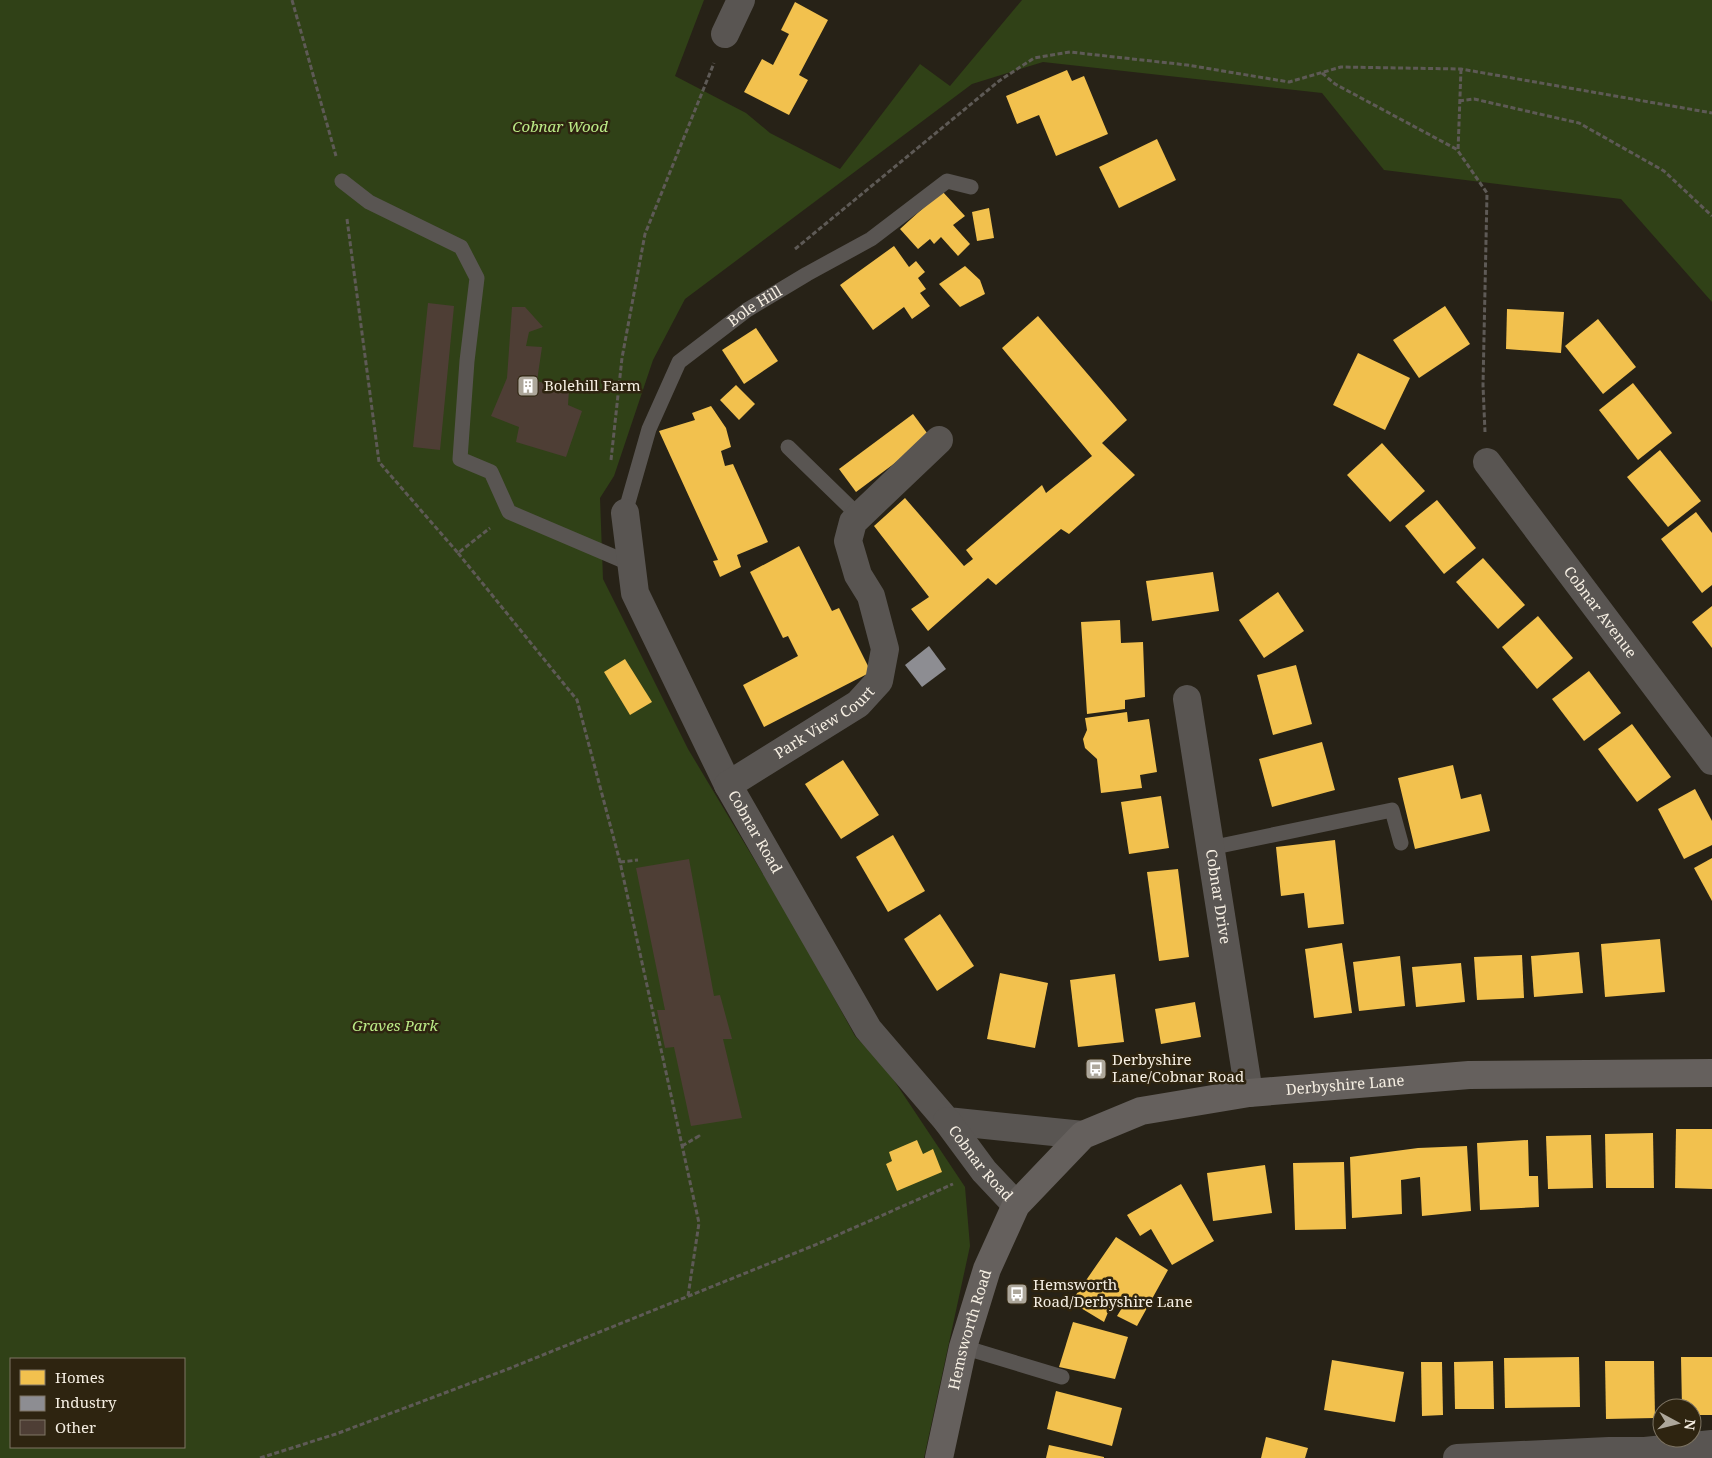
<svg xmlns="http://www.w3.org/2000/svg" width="1712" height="1458" font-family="'Noto Serif',serif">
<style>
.green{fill:#304117;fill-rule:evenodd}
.homes{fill:#f2c14e}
.industry{fill:#8d8d92}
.building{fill:#4e3e35}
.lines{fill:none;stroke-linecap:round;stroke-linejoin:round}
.path{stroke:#5e5a56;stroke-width:3;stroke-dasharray:5 2.5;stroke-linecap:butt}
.lane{stroke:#595552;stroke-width:15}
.street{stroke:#595552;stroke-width:28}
.secondary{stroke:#65605d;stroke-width:28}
.labels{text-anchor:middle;stroke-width:5;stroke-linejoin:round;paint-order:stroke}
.park-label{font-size:15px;font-style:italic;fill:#bceb87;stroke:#2e2410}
.street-label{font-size:15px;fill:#f5eee2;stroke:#2e2410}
.poi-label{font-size:15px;fill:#f5eee2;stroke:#2e2410;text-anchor:start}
</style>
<rect width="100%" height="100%" fill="#272217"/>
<path class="green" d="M0,0H704L675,76L746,113L770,133L840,169L920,64L950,86L1022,0H1712V302L1621,199L1384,170L1322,93L1043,62L972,84L685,299L653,360L614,476L600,498L603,579L688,749L799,934L855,1036L885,1067L965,1187L970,1246L924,1458H0ZM11,1359H184V1447H11Z"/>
<g class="homes">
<polygon points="795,2 828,20 799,75 808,80 789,115 744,92 762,59 773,65 789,34 781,30"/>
<polygon points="1067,70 1072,81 1084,76 1108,134 1056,156 1039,115 1017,124 1006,96"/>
<polygon points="1157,139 1176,180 1119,208 1099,167"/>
<polygon points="942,191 965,216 953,225 970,244 958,256 941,237 934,244 930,239 918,249 900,229"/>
<polygon points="989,208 994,238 977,241 972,212"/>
<polygon points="894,246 909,267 916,261 925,272 918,278 926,289 920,293 930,306 912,319 904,307 873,330 840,285"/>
<polygon points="965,266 980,280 985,294 960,307 939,284"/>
<polygon points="1445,306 1470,344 1419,378 1393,340"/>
<polygon points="1507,309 1564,312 1561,353 1506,349"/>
<polygon points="1038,316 1127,420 1102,443 1135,475 1069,534 1061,529 996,585 988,578 928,631 911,609 929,597 874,526 905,498 964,566 973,559 966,550 1042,485 1046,493 1092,456 1002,348"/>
<polygon points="1598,319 1636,367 1603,394 1565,346"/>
<polygon points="756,328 778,361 744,384 722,350"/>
<polygon points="1358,353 1410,378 1385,430 1333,405"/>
<polygon points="1633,383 1672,433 1638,460 1599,410"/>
<polygon points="736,385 755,404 739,420 720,400"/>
<polygon points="711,406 726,428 731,447 721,451 725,466 733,464 768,542 737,555 741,567 720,577 713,561 718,560 659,431 695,420 692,413"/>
<polygon points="913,414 930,437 856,492 839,469"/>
<polygon points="1382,443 1425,491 1390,522 1347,475"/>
<polygon points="1660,450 1701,501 1668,527 1627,477"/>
<polygon points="1437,500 1476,548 1444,574 1405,526"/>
<polygon points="1696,512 1712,533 1712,585 1702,593 1661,539"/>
<polygon points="799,546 832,611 839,608 871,672 764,727 743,685 798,656 788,636 783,638 750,572"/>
<polygon points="1483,558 1525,605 1498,629 1456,582"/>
<polygon points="1213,572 1219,611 1152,621 1146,581"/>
<polygon points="1278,592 1304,631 1264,658 1239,620"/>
<polygon points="1712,606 1712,648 1692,622"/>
<polygon points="1538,616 1573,658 1537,689 1502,647"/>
<polygon points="1120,620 1121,643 1143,642 1145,697 1125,700 1125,709 1087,714 1081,622"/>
<polygon points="625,659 652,702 630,715 604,672"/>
<polygon points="1296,665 1312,724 1273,735 1257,675"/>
<polygon points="1589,671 1621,713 1584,741 1552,699"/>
<polygon points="1127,712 1128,722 1149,719 1157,772 1140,775 1142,788 1101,793 1097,759 1085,748 1083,739 1087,730 1085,718"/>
<polygon points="1632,724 1671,777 1637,802 1598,749"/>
<polygon points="1322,742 1335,790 1272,807 1259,759"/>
<polygon points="843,760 879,815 841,839 805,784"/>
<polygon points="1453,765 1461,799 1481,794 1490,831 1415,849 1398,778"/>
<polygon points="1695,789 1712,821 1712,845 1684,859 1658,809"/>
<polygon points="1161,796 1169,848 1129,854 1121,802"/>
<polygon points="893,835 925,891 888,912 856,857"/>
<polygon points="1335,840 1344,924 1308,928 1304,893 1281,896 1276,847"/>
<polygon points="1712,858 1712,901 1694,868"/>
<polygon points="1178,869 1189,957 1159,961 1147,872"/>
<polygon points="940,914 974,966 937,991 904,939"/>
<polygon points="1660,939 1665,992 1605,997 1601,944"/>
<polygon points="1342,943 1352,1013 1314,1018 1305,949"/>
<polygon points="1579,952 1583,993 1534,997 1531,956"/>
<polygon points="1522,955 1524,998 1477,1000 1474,957"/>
<polygon points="1400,956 1405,1006 1359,1011 1353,962"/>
<polygon points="1461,963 1465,1002 1416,1007 1412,967"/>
<polygon points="1000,973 1048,983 1035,1048 987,1039"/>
<polygon points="1115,974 1124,1042 1078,1047 1070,980"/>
<polygon points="1195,1002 1201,1037 1161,1044 1155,1009"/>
<polygon points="1676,1129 1712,1129 1712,1189 1675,1188"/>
<polygon points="1653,1133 1654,1188 1606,1188 1605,1134"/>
<polygon points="1591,1135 1593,1188 1548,1189 1546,1136"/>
<polygon points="917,1140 923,1154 933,1149 942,1172 897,1191 886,1164 892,1161 889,1152"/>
<polygon points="1528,1140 1529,1176 1538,1176 1539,1207 1480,1210 1477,1143"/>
<polygon points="1467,1146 1471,1211 1422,1216 1420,1177 1401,1180 1402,1214 1352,1218 1350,1157 1418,1148"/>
<polygon points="1344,1162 1346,1229 1295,1230 1293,1163"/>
<polygon points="1265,1165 1272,1213 1213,1221 1207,1173"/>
<polygon points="1181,1184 1214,1241 1172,1265 1151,1229 1140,1236 1127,1215"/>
<polygon points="1116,1237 1168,1270 1137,1326 1117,1316 1125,1303 1114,1298 1104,1322 1071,1302"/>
<polygon points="1073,1322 1128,1337 1115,1379 1059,1367"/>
<polygon points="1579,1357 1580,1407 1505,1408 1504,1358"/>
<polygon points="1681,1357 1712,1357 1712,1415 1692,1415 1692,1408 1682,1408"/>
<polygon points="1332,1360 1404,1372 1395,1422 1324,1410"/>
<polygon points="1493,1361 1494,1409 1455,1409 1454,1362"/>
<polygon points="1605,1361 1654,1361 1655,1418 1606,1419"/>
<polygon points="1421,1362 1442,1362 1443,1415 1422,1416"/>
<polygon points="1056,1391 1122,1408 1112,1446 1047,1429"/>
<polygon points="1266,1437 1308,1448 1305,1458 1261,1458"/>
<polygon points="1049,1445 1104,1457 1104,1458 1046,1458"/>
</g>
<polygon class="industry" points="929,646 946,669 922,687 905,665"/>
<g class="building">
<polygon points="428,303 454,306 440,450 413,447"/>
<polygon points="512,307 525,307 543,327 529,332 526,346 542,347 537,381 569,390 568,405 582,411 566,457 516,442 519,427 491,416 507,378"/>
<polygon points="689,859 714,996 720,995 732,1039 723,1039 742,1118 691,1126 674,1047 665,1048 657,1010 665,1010 636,868"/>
</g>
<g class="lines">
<g class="path">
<polyline points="292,0 336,156"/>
<polyline points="1461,69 1458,151 1487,193 1483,385 1485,432"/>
<polyline points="1322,73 1335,84 1458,150"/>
<polyline points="1459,101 1474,99 1579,123 1664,171 1712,216"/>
<polyline points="347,219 379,462 458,553 490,528"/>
<polyline points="795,249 999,81 1034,58 1070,52 1187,65 1289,82 1341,67 1461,69 1712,113"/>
<polyline points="611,460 622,358 645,234 714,63"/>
<polyline points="458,553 577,700 620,862 699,1223 688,1296"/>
<polyline points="620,862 638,860"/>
<polyline points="682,1146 699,1136 698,1138"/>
<polyline points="260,1458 336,1434 508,1369 815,1245 953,1184"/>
</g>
<g class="lane">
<polyline points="342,181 369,202 461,247 477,278 467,361 460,459 491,472 509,512 631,564"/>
<polyline points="788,447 859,516"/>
<path id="s1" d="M625,513L649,429L679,362L747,310L807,274L871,239L947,181L971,187"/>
<polyline points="1210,848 1392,810 1401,843"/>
<polyline points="963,1347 1062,1377"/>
</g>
<g class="street">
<polyline points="725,34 741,0"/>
<path id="s2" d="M1487,462L1712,761"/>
<path id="s3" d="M625,513L635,593L728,785L868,1029L947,1121L1083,1135"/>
<path id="s4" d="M1187,699L1249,1093"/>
<path id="s5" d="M728,785L858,704L879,681L885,649L871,596L858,575L848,541L853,522L939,440"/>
<path id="s6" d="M947,1121L984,1171L1016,1205"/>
<polyline points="1457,1458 1609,1451 1645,1451 1712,1444"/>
</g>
<path class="secondary" id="s7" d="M939,1458L963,1347L987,1269L1016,1205L1083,1135L1141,1111L1249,1093L1469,1075L1712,1073"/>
</g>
<defs>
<g id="building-square" transform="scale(1.125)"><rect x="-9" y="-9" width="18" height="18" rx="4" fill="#ada79b" stroke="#2e2410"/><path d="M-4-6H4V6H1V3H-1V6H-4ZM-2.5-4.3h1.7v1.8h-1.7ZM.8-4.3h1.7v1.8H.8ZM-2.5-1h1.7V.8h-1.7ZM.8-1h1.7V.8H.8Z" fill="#fff"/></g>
<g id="bus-square" transform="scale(1.125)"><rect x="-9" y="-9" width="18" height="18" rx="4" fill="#ada79b" stroke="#2e2410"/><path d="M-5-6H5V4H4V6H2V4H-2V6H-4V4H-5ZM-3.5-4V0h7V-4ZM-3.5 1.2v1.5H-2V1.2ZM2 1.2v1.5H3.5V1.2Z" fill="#fff"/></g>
</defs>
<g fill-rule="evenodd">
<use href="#building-square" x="528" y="386"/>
<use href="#bus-square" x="1096" y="1069"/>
<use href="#bus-square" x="1017" y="1294"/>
</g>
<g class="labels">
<g class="park-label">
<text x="560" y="132">Cobnar Wood</text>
<text x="395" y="1031">Graves Park</text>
</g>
<g class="street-label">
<text dy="5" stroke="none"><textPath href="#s1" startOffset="255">Bole Hill</textPath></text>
<text dy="5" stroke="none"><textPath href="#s2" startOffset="188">Cobnar Avenue</textPath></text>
<text dy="5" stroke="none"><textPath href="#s5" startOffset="115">Park View Court</textPath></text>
<text dy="5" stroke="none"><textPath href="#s3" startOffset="348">Cobnar Road</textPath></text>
<text dy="5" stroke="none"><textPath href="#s4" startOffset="200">Cobnar Drive</textPath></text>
<text dy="5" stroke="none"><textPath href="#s7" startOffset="631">Derbyshire Lane</textPath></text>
<text dy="5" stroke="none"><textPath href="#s6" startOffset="54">Cobnar Road</textPath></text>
<text dy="5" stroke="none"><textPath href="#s7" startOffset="132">Hemsworth Road</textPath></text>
</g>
<g class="poi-label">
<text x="544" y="391">Bolehill Farm</text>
<text x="1112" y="1065">Derbyshire<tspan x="1112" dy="17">Lane/Cobnar Road</tspan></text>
<text x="1033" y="1290">Hemsworth<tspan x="1033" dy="17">Road/Derbyshire Lane</tspan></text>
</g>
</g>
<rect x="10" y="1358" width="175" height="90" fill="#2e2410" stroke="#7e7564"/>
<rect x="20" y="1370" width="25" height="15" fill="#f2c14e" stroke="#7e7564"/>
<text x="55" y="1383" font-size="15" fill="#f5eee2">Homes</text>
<rect x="20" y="1396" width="25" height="15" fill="#8d8d92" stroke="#7e7564"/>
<text x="55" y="1408" font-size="15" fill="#f5eee2">Industry</text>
<rect x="20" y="1420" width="25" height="15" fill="#4e3e35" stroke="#7e7564"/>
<text x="55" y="1433" font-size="15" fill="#f5eee2">Other</text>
<g transform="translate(1677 1423) rotate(97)"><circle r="24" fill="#2e2410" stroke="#7e7564"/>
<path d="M0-4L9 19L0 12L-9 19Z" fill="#ada79b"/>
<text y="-8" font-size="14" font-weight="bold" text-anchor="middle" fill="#f5eee2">N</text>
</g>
</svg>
